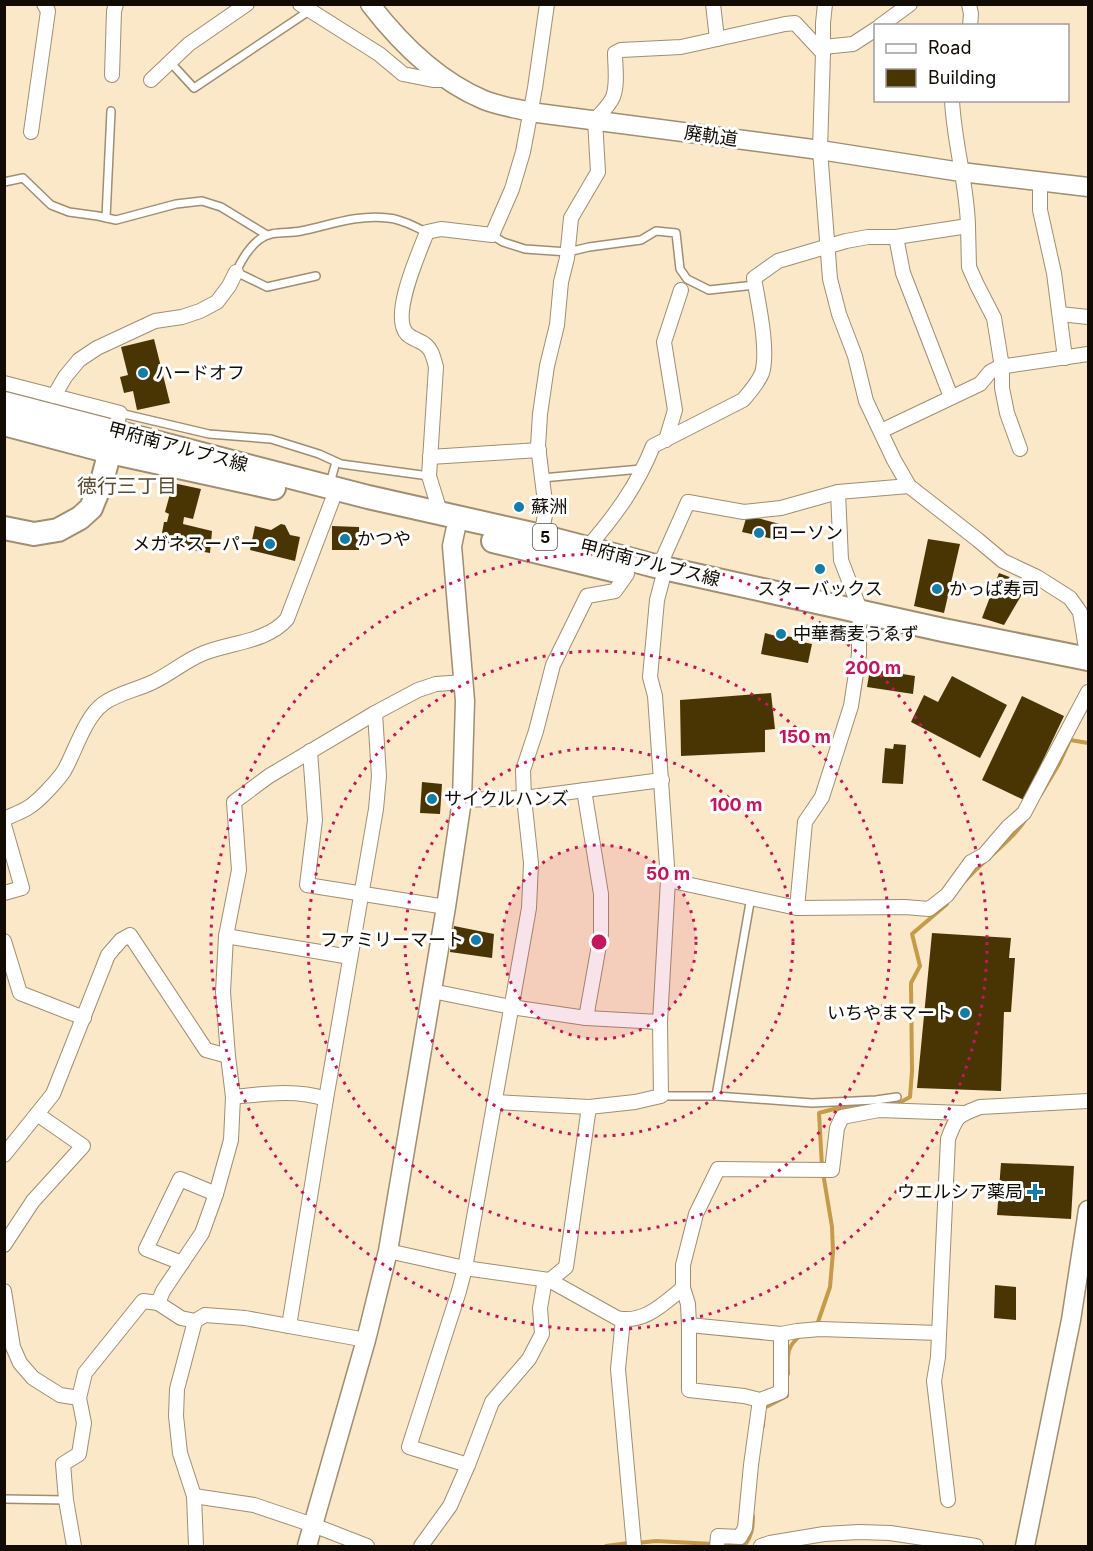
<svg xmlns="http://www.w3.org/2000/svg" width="1093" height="1551" font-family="Inter,'Noto Sans JP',sans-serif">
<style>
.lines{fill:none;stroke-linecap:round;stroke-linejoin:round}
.stream{stroke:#c59a49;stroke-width:4}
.building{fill:#493404}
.service-casing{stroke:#9f8e71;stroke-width:10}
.minor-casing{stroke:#9f8e71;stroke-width:16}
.tertiary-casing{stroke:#9f8e71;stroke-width:21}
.primary-casing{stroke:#9f8e71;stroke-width:26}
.service{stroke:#fff;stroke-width:7}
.minor{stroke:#fff;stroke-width:14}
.tertiary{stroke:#fff;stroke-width:18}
.primary{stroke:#fff;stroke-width:22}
.ring{fill:none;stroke:#c2185b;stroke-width:3;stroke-dasharray:3 6}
.poi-dot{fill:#127da7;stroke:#fff;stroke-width:2}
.labels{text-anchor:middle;stroke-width:6;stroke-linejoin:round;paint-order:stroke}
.shield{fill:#fff;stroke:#58544f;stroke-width:1.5}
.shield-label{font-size:16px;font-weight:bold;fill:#110b03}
.street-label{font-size:18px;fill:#110b03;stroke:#fff}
.poi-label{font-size:18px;fill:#110b03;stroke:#fff;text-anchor:start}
.neighbourhood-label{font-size:20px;fill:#5b4c31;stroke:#fff}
.centre{fill:#c2185b;stroke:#fff;stroke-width:3}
.ring-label{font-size:18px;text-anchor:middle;font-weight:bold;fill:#c2185b;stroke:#fff;stroke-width:6;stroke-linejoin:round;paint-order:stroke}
</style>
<rect width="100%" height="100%" fill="#fbe8c9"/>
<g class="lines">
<g class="stream">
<polyline points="1041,794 1059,764 1070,740 1088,743"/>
<path d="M965,881C984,859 1012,842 1028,816"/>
<polyline points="886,1104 899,1103 910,1097 912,1071 911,983 920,966 912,934 947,904"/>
<polyline points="814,1325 818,1322 830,1287 833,1252 832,1227 822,1167 819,1113 834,1109 863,1106"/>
<path d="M788,1374C788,1355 785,1348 801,1335"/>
<polyline points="763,1426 764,1408 787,1396 787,1390"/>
<polyline points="637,1543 656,1541 713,1544"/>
<path d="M721,1544L745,1545C752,1535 753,1528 753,1516"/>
<polyline points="606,1546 629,1543"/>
</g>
</g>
<g class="building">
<polygon points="154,339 170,403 137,410 133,391 124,393 120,377 128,375 121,347"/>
<polygon points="173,483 201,489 193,519 184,517 183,524 212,531 210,553 160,544 164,522 167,522 169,514 165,512"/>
<polygon points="747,515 787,526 783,541 742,532"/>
<polygon points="281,524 285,525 290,535 300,537 295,561 250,550 255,526 271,530"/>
<polygon points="332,526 359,527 359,550 332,550"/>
<polygon points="928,539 960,544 944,613 914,606"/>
<polygon points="999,573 1028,584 1004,625 982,618"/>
<polygon points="765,633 783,638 785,636 792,637 793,640 812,644 808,663 761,654"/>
<polygon points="891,665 897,666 896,673 915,676 913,694 867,687 870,669 890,672"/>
<polygon points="952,676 1007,705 980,758 911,722 924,695 938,702"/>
<polygon points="771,693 775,729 765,730 765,752 681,756 680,700"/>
<polygon points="1022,696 1064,716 1024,800 982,780"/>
<polygon points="894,744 906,745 903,784 882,783 885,748 893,749"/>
<polygon points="422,782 442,784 440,814 420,813"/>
<polygon points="454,926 494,934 492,958 450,952"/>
<polygon points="932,933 1011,938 1009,958 1015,958 1011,1012 1004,1012 1001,1091 917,1088"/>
<polygon points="1001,1163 1074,1166 1071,1219 997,1215"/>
<polygon points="995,1285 1016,1287 1016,1320 994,1318"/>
</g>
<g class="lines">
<g class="service-casing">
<g id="service">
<polyline points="171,63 194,88 309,11"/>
<polyline points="4,182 23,178 51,205 69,212 98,216 116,220 176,204 202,201 221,207 267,235"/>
<polyline points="106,218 111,111"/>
<polyline points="492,235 503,242 525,249 568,252 589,247 641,240 656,231 676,233 680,269 687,279 709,290 755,285"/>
<path d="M316,276L267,287L236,272C242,259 249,247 260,239C273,230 287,234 301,231C330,225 358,214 388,218C403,219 414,227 427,232"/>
<polyline points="120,413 209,434 271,439 319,454 341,464 429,476"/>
<polyline points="542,478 641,469"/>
<polyline points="330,483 336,462"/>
<polyline points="661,1096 716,1096 812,1103 876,1100 897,1097"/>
<polyline points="716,1096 751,897"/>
<polyline points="4,1499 66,1500"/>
</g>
</g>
<g class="minor-casing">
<g id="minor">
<polyline points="300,4 379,54 403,74 433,80 447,80"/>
<polyline points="713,4 717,39"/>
<polyline points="825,4 823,23 823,53 820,150 830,279 839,314 855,356 866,401 894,460 909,486 978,540 1003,561 1037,577 1070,598 1080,612 1088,660"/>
<polyline points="969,4 971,14 970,26"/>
<polyline points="880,26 910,4"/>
<polyline points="823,47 853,44 876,29"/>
<polyline points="112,75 114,11 116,4"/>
<polyline points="151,80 189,44 247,4"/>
<polyline points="31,132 48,11 44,4"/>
<polyline points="1040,181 1040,210 1054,273 1065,358"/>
<polyline points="968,226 969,267 977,285 994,318 1002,367 1002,388 1007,413 1020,449"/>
<polyline points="896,237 903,273 951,397"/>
<polyline points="1060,314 1088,317"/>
<polyline points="4,383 120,413 115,431"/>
<polyline points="54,396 65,377 79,360 97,348 155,321 182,317 200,311 217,302 229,286 236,272"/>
<polyline points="881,431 980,384 990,372 999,367 1088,354"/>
<polyline points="666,440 675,410 664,342 681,290"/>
<polyline points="430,457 539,450"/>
<path d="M441,515L429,476L436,367C433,355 431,346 419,341C415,339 410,337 407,334C390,316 419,253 427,232L441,229L492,235L512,189L523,152L535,88L547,4"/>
<path d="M541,536L546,510L538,446L540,414L547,366L557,325L561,282L567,258L571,218L598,172L595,120C601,113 609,106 613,97C618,84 615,66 615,53L621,50L681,47L785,24L795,23L823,53"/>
<path d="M587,548C615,516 637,486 653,446L743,400C750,392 758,383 762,373C769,350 758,302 754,278L778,261L846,241L868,237H896L968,226C967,184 954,143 952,100"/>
<polyline points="659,567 688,502 744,512 781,508 838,492 909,486"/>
<polyline points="310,751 315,820 307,885 446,907"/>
<polyline points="584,790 601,894 601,934 586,1018"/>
<polyline points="462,800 524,798 662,780"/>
<path d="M4,819C12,815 22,812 29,807C39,801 58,780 64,771C75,752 85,717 103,704C117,693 137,690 153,682C170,674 186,660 204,653C232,642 267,642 287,619L332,501"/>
<polyline points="4,825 22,888 4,893"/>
<polyline points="668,880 797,908 905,907 929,909 947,895 971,862 984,855 1008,827 1024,813 1088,692"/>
<polyline points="797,908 805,822 822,797 851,706 859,654 859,627 861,612 841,560 838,492"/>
<polyline points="226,936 350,957"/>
<polyline points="4,941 20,993 84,1018"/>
<polyline points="432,991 511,1007 586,1018 660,1022"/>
<path d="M233,1097C264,1094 295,1089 326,1099"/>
<polyline points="494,1102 589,1107"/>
<polyline points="4,1155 53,1094 108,955 121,940 130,935 206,1050 228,1056"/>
<polyline points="4,1245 33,1201 83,1146 37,1114"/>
<path d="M388,1251L465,1268L549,1280L617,1318C644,1324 663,1304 683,1288"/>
<polyline points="182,1263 146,1249 180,1179 216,1194"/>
<polyline points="4,1291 13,1347 20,1363 33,1378 60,1395 79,1398"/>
<polyline points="158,1303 181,1318 195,1321"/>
<polyline points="623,1319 618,1369 634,1546"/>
<polyline points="689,1325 781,1334 797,1331 820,1329 939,1333"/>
<polyline points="289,1326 326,1099 376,809 379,776 375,713"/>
<polyline points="781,1334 781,1392 760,1400 744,1396 689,1390 689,1325 688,1304 683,1288 683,1265 696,1214 718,1169 832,1170 837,1128 842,1117 879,1110 964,1113"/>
<polyline points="468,1465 409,1447 459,1291 465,1268 529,908 531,863 524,798 523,770 536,731 553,665 587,596 615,591 627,574"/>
<polyline points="194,1496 254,1505 313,1525 367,1546"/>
<path d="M948,1500L934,1381L938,1357L948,1139C957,1115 957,1116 980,1107L1088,1101"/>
<polyline points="74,1546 66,1500 63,1464 79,1454 84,1423 79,1398 85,1373 143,1301 158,1303 163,1291 202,1233 216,1194 231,1140 233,1097 228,1056 223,992 226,936 239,870 234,802 269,776 375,713 418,690 436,684 464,682"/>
<polyline points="196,1546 194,1496 180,1453 176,1416 177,1389 195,1321 205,1315 245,1318 366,1340"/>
<polyline points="421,1546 450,1506 468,1465 492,1402 529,1359 542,1334 540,1308 544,1285 566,1267 589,1107 635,1102 661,1096 660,1022 668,880 655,696 650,677 657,600 662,581"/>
<polyline points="717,1546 718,1536 740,1537 745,1528 751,1465 760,1400"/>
<polyline points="761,1546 770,1543 824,1534 859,1532 890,1533 976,1546"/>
</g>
</g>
<g class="tertiary-casing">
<g id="tertiary">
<path d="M370,4C400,43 439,81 484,100C499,106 515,108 530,112L820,150L961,172L1088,187"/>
<polyline points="307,1546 366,1340 388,1251 446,907 462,800 465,701 452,546 458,518"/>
<polyline points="1025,1546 1071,1320 1088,1210"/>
</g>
</g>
<g class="primary-casing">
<g id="primary">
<polyline points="4,403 368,497 541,536 659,567 943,630 1088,659"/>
<polyline points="4,424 110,452 274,488"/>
<polyline points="4,528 34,534 58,530 80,518 91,508 102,481 114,436"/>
<polyline points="493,541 621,572"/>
</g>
</g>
<use href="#service" class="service"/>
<use href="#minor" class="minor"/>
<use href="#tertiary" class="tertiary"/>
<use href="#primary" class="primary"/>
</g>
<circle cx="599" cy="942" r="97" fill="#c2185b" fill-opacity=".12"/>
<g class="ring">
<circle cx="599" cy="942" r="97"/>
<circle cx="599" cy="942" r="194"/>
<circle cx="599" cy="942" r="291"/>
<circle cx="599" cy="942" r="388"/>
</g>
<g class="poi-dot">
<circle cx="143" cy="373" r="6"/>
<circle cx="519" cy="507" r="6"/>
<circle cx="759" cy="533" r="6"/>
<circle cx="345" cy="539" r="6"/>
<circle cx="270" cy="544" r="6"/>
<circle cx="820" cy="569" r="6"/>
<circle cx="937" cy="589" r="6"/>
<circle cx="781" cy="634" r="6"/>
<circle cx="432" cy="799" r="6"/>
<circle cx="476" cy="940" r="6"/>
<circle cx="965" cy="1013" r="6"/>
<path d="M1032 1183h6v6h6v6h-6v6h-6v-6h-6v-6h6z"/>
</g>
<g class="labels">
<rect class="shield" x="533" y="524" width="24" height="26" rx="4.5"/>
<g class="shield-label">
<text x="545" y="543">5</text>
</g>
<g class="street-label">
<text transform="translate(711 136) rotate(8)" y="6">廃軌道</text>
<text transform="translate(178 447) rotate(15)" y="6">甲府南アルプス線</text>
<text transform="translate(650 563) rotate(14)" y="6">甲府南アルプス線</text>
</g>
<g class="poi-label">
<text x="155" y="379">ハードオフ</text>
<text x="531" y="513">蘇洲</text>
<text x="771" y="539">ローソン</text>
<text x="357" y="545">かつや</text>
<text x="258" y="550" text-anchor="end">メガネスーパー</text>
<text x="820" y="595" text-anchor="middle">スターバックス</text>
<text x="949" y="595">かっぱ寿司</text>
<text x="793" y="640">中華蕎麦うゑず</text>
<text x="444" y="805">サイクルハンズ</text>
<text x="464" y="946" text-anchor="end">ファミリーマート</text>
<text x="953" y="1019" text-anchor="end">いちやまマート</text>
<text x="1023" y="1198" text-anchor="end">ウエルシア薬局</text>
</g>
<g class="neighbourhood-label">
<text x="127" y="493">徳行三丁目</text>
</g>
</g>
<circle cx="599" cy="942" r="9" class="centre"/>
<g class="ring-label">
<text x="873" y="674">200 m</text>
<text x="805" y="743">150 m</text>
<text x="736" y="811">100 m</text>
<text x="668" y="880">50 m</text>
</g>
<rect width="1093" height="1551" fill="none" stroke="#110b03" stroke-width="12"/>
<rect x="874" y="24" width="195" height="78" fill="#ffffff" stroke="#a09d9a" stroke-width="1.5"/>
<rect x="886" y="44" width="30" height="9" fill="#ffffff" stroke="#a09d9a" stroke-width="1.5"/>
<text x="928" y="54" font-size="18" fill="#110b03">Road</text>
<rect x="886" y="69" width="30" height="18" fill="#493404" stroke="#a09d9a" stroke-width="1.5"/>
<text x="928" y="84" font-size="18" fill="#110b03">Building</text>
</svg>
